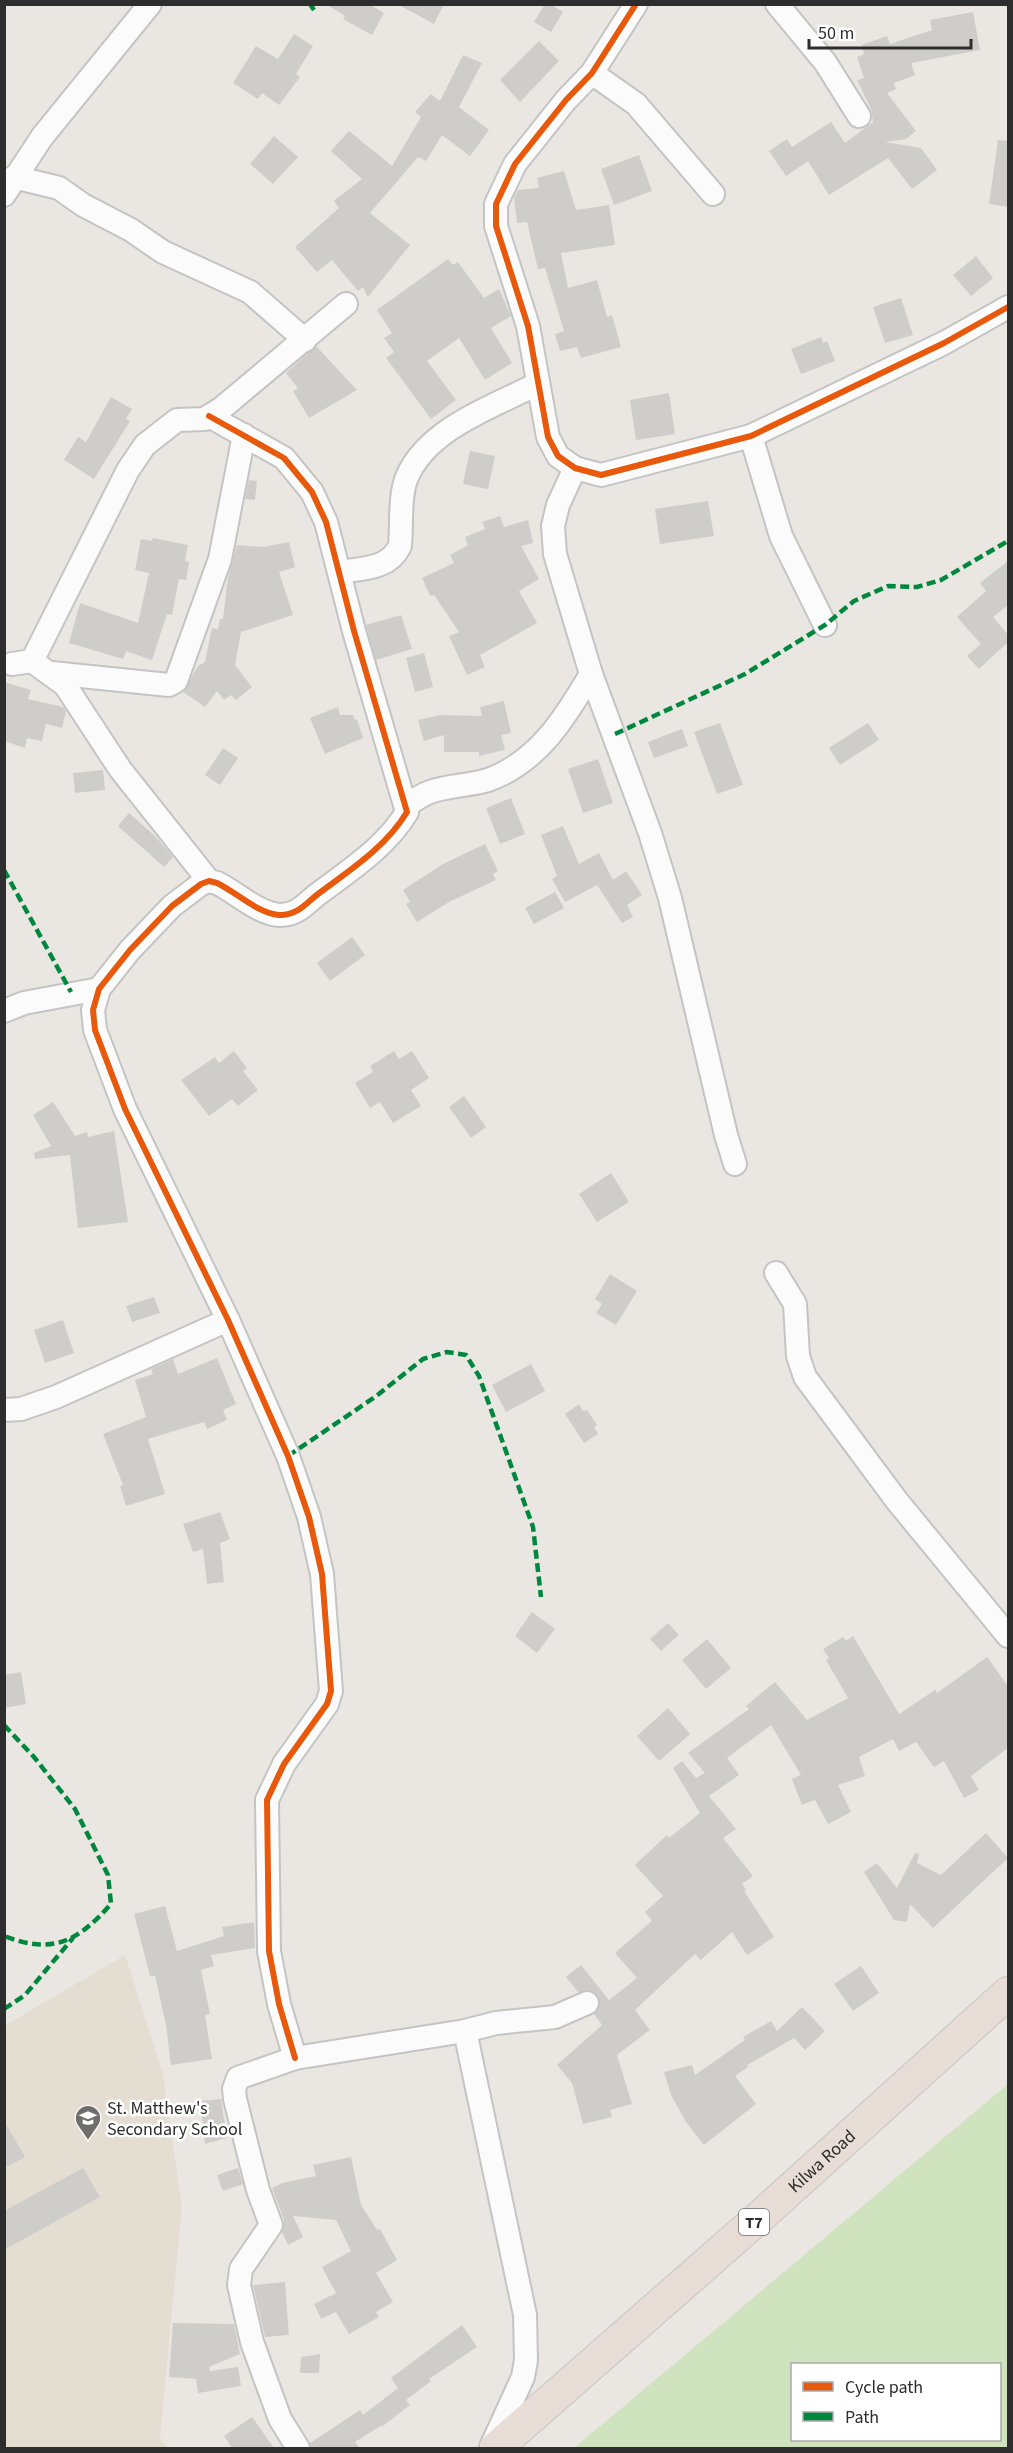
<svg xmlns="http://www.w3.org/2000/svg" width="1013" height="2453" font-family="'Source Sans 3',sans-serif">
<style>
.education{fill:#e4ddd2}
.green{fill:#d0e3bf;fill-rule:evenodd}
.building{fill:#cfcdca}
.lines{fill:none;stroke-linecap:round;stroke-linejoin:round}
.minor-casing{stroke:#c4c4c3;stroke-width:26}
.highway-casing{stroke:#c6c4c3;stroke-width:34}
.minor{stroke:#fcfbfb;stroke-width:22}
.highway{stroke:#e8ddd6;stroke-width:32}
.quiet{stroke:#00873e;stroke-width:4.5;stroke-dasharray:9 4.5;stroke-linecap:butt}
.cycleway-casing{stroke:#fff;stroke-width:10}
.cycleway{stroke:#e8590c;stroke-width:6}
.labels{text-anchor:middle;stroke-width:5;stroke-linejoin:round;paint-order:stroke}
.shield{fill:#fff;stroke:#6c6c6c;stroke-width:1.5}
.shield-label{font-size:16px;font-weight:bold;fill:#2d2d2d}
.poi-label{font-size:18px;fill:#2d2d2d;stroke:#fff;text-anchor:start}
.street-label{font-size:18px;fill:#2d2d2d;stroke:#fff}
</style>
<rect width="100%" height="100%" fill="#eae7e3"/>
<polygon class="education" points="125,1955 163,2074 182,2207 160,2438 167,2448 5,2448 4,2026"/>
<path class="green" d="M1008,2084V2448H574ZM792,2364H1000V2440H792Z"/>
<g class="building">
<polygon points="326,4 369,4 384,13 372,35 343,19 345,16"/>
<polygon points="397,4 444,4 434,24"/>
<polygon points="545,4 550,4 563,12 551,32 534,22"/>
<polygon points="973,12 980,50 911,63 915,75 894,83 896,89 887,93 916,131 906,139 885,142 921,148 937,170 912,189 888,158 829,195 808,161 786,176 769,151 787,139 792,147 831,122 845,143 873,122 871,109 857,80 864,78 857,57 864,54 861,45 887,36 890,44 932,30 930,20"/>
<polygon points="294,34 313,46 296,74 300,77 279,105 262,93 258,99 233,83 256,46 278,59"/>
<polygon points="539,41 559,61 520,102 500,80"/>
<polygon points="463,55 482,63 459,107 489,130 470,156 442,135 426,161 418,157 370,213 410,245 368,297 363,287 358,291 332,260 317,272 295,247 339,208 334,201 362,179 331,151 349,131 392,166 421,117 415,112 431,94 440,101"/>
<polygon points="274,136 298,157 273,184 250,164"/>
<polygon points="998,140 1008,141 1008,207 989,204"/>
<polygon points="639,155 652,191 614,205 601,169"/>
<polygon points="564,171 576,210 609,205 615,245 561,253 568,288 597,280 607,317 612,315 621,347 581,358 577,347 560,351 555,334 564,331 545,268 538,269 527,222 517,223 514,198 518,190 539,188 537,178"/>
<polygon points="976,256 993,278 971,296 953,275"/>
<polygon points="448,259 453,265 458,262 484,298 499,289 511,316 491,328 512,363 485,380 459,338 427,361 456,400 431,419 386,358 394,352 384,338 392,333 377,310"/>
<polygon points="901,298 913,335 885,343 873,307"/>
<polygon points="821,337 823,343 827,341 835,361 801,374 791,349"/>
<polygon points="316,346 357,390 309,418 293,391 298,388 286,373"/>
<polygon points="669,393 675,434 636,440 630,400"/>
<polygon points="111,397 132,409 126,419 130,421 94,479 64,460 78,437 86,442"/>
<polygon points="470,451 495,456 488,489 463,484"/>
<polygon points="249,480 257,481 255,500 245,499"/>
<polygon points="708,501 714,536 660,544 655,509"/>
<polygon points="500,516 504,527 528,520 533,543 521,546 539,579 519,591 537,623 480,655 485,667 467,675 449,636 459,632 434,595 430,596 422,578 454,563 450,555 468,545 465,537 485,529 482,522"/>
<polygon points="153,538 188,545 185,561 189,562 186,580 179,579 172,615 167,614 152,660 126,651 123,659 69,643 80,603 138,623 149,573 135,570 141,539 152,541"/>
<polygon points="289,542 295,567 279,572 293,615 241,632 235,665 252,687 236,700 231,695 224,700 217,691 205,707 183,692 198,666 205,662 212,628 218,629 220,619 223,619 228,577 237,545 264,547"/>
<polygon points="1008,561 1008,605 993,617 1008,635 1008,642 979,669 967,656 981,644 957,617 986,591 980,583"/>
<polygon points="401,615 412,649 376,660 366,625"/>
<polygon points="424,653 433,687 415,692 406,658"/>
<polygon points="4,682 31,690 28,699 63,707 66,711 62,728 46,724 42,741 27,738 25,748 4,741"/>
<polygon points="504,701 511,733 501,735 505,750 479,756 479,752 444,752 444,735 424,741 418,720 440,715 482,716 480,707"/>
<polygon points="338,707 340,715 353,715 355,720 357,719 363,738 325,754 310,718"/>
<polygon points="720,723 743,785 717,794 694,732"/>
<polygon points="868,723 879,740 840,765 829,748"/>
<polygon points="682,729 688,746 654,758 648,742"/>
<polygon points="223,748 238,758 220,785 205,775"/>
<polygon points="598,759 613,803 583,813 568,769"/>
<polygon points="103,770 105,790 75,793 73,773"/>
<polygon points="511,798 525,834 500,844 486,808"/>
<polygon points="129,813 157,838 173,857 164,867 118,826"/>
<polygon points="563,826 579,864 599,853 613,880 626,871 642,895 627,905 633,917 622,923 597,885 565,902 552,879 557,876 541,835"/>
<polygon points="485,844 498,871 493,874 496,880 449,902 417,922 406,904 410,902 403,890 443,864"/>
<polygon points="555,892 564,908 534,924 525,908"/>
<polygon points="352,937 365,955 330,981 317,963"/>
<polygon points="234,1051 247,1068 243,1071 258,1090 238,1106 232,1099 209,1116 181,1080 215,1057 219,1063"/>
<polygon points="394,1051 399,1059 412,1051 429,1078 411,1090 421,1106 393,1123 380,1102 370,1108 355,1083 373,1072 370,1066"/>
<polygon points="464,1096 486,1127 471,1138 449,1107"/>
<polygon points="53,1102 75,1136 87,1132 88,1137 114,1131 128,1222 78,1228 70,1155 35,1159 34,1153 51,1146 33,1115"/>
<polygon points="611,1173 629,1202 597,1222 579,1194"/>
<polygon points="610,1274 637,1291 616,1325 596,1313 602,1304 595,1299"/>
<polygon points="154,1297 160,1313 132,1322 126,1306"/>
<polygon points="63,1320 74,1353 45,1363 34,1330"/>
<polygon points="217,1358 236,1404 223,1410 227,1420 207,1429 204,1422 148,1439 165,1494 126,1506 120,1486 123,1485 103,1434 146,1417 135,1380 153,1374 151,1369 173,1359 178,1374"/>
<polygon points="531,1364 545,1391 506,1412 492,1385"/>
<polygon points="579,1404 583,1411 587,1410 597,1425 594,1427 598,1434 584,1443 565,1414"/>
<polygon points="220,1512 230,1539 220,1543 224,1582 207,1584 203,1549 193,1552 183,1524"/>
<polygon points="532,1612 555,1629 537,1653 515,1636"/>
<polygon points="668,1623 679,1635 661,1651 650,1639"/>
<polygon points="853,1636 899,1714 935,1690 937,1693 987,1657 1008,1686 1008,1748 971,1776 979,1790 964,1798 944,1761 934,1767 916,1742 899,1751 893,1739 859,1757 865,1776 838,1785 851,1812 828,1824 815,1800 802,1805 792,1779 801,1775 771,1725 727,1758 739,1775 709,1796 736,1829 723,1838 753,1876 742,1884 746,1890 744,1891 774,1937 747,1955 732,1932 701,1960 695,1954 635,2010 650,2030 617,2055 632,2104 610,2110 612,2117 583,2124 572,2083 557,2065 602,2025 594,2014 600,2004 595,1993 588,1990 578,1992 566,1977 581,1965 609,2000 637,1978 615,1953 652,1921 645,1912 663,1896 635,1865 667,1835 669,1838 700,1813 673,1768 682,1761 696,1778 705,1773 688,1753 749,1709 746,1706 775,1682 807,1720 848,1698 826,1660 829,1658 823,1649 843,1637 846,1641"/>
<polygon points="707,1639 731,1668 706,1689 682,1660"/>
<polygon points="21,1672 26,1704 4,1708 4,1675"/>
<polygon points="668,1708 690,1734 659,1761 637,1736"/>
<polygon points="986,1833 1008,1858 933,1928 910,1904 907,1922 894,1920 864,1872 877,1863 897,1888 915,1853 919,1854 917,1863 941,1875"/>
<polygon points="165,1906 177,1951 224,1936 222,1927 254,1922 255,1948 211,1955 214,1966 201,1970 210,2014 205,2015 212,2059 171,2065 166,2025 155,1976 150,1976 134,1914"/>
<polygon points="861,1966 879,1993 853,2011 834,1984"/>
<polygon points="802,2007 825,2031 805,2050 794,2038 747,2065 748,2067 735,2076 756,2104 704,2145 686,2122 671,2095 664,2072 692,2065 695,2075 745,2040 743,2037 771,2021 777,2031"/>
<polygon points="221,2099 227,2138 205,2144 200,2101"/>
<polygon points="4,2121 25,2157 4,2168"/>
<polygon points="351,2157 361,2205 377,2230 380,2229 397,2260 376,2273 393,2302 376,2312 379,2317 349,2334 336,2312 321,2319 314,2304 336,2293 322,2267 351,2251 336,2220 293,2216 303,2237 288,2245 282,2232 284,2220 272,2188 282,2183 316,2176 313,2165"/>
<polygon points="83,2168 100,2197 4,2250 4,2211"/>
<polygon points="238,2168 243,2184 223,2191 217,2175"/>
<polygon points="285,2282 289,2335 265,2337 253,2285"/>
<polygon points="173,2323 234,2324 240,2354 209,2367 210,2371 238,2367 241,2386 198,2393 196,2379 169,2377"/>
<polygon points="462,2325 477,2347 429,2379 431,2381 406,2400 410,2405 383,2426 382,2425 355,2442 359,2448 311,2448 310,2443 360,2410 363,2415 398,2388 403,2395 391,2378"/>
<polygon points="320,2354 319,2373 300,2373 301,2357"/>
<polygon points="252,2417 274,2448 232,2448 224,2436"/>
</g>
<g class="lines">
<g class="minor-casing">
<g id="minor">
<polyline points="636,4 592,73 566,100 515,164 496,204 496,226 528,326 548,437 558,456 575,468 601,475 751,436 944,343 1008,307"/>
<polyline points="777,4 825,62 859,116"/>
<polyline points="592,73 636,104 713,194"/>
<polyline points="14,177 59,188 83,205 131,230 163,252 250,292 305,340"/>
<polyline points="4,195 42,137 150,4"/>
<path d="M209,416L284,458L312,492L326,522L354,631L407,812C386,847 350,870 318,894C306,903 297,916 279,915C257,913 236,892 217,883L209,881L201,884L172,906L130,950L99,989L93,1010L95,1030L125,1109L228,1320L288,1456L309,1517L322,1574L331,1691L327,1704L284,1764L267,1800L269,1951L279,2004L295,2058"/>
<polyline points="751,436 781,536 825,625"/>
<polyline points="575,468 558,505 553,526 555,554 591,674 650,833 670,898 726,1135 735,1164"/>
<path d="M340,572C363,568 388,570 400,546C402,525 399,496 407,477C428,428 493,407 537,384"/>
<polyline points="32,661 128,470 145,445 177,420 205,419 222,408 346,304"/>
<polyline points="12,664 32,661 65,685 120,769 209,881"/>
<polyline points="52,673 169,685 176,681 220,559 244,435"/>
<path d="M406,806C413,801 421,795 430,792C448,785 469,786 488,780C538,762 565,718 591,674"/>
<polyline points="4,1011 24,1003 99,989"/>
<polyline points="776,1273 795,1304 798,1356 805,1377 897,1501 1008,1636"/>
<polyline points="4,1410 21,1409 56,1397 228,1320"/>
<polyline points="465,2031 525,2315 526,2360 523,2377 491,2447"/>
<polyline points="298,2448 280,2419 252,2342 239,2285 241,2269 271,2225 258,2190 235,2099 234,2089 238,2078 295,2058 465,2031 496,2023 555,2017 587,2003"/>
</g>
</g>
<g class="highway-casing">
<g id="highway">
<path id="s1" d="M496,2448L762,2215L1008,1993"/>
</g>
</g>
<use href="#minor" class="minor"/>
<use href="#highway" class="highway"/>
<g class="quiet">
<polyline points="310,4 314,10"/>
<polyline points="615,734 745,674 825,625 854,601 888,586 917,587 941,580 1008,541"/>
<polyline points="4,870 71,992"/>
<polyline points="288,1456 375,1397 423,1359 447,1352 466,1355 479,1376 533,1527 541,1597"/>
<path d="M4,1725L34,1757L75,1809L108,1875L111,1904C78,1941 54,1955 4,1936"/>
<polyline points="4,2009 25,1995 73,1938"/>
</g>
<g class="cycleway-casing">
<g id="cycleway">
<polyline points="636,4 592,73 566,100 515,164 496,204 496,226 528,326 548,437 558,456 575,468 601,475 751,436 944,343 1008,307"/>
<path d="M209,416L284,458L312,492L326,522L354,631L407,812C386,847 350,870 318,894C306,903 297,916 279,915C257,913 236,892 217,883L209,881L201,884L172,906L130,950L99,989L93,1010L95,1030L125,1109L228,1320L288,1456L309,1517L322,1574L331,1691L327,1704L284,1764L267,1800L269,1951L279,2004L295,2058"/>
</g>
</g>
<use href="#cycleway" class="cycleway"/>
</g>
<defs>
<g id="school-pin" transform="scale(1.35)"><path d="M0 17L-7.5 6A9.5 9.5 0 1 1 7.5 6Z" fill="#6f6e6d" stroke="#fff"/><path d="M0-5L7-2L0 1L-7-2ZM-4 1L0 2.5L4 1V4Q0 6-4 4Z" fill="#fff"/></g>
</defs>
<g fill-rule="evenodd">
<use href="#school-pin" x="88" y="2118"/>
</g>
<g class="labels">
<rect class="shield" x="739" y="2209" width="30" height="26" rx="4.5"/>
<g class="shield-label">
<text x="754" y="2228">T7</text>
</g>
<g class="poi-label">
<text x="107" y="2114">St. Matthew's<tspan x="107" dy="21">Secondary School</tspan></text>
</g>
<g class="street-label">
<text dy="6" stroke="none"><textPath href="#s1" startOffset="434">Kilwa Road</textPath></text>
</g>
</g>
<rect width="1013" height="2453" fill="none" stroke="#2d2d2d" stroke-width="12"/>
<rect x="791" y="2363" width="210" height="78" fill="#ffffff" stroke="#ababab" stroke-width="1.5"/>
<rect x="803" y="2382" width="30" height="9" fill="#e8590c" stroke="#ababab" stroke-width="1.5"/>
<text x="845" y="2393" font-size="18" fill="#2d2d2d">Cycle path</text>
<rect x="803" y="2412" width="30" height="9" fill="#00873e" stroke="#ababab" stroke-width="1.5"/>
<text x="845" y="2423" font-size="18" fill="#2d2d2d">Path</text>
<path d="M809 39v9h162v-9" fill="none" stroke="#2d2d2d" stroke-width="3"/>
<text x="818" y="39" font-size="18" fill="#2d2d2d" stroke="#ffffff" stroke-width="4.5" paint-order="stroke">50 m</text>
</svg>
